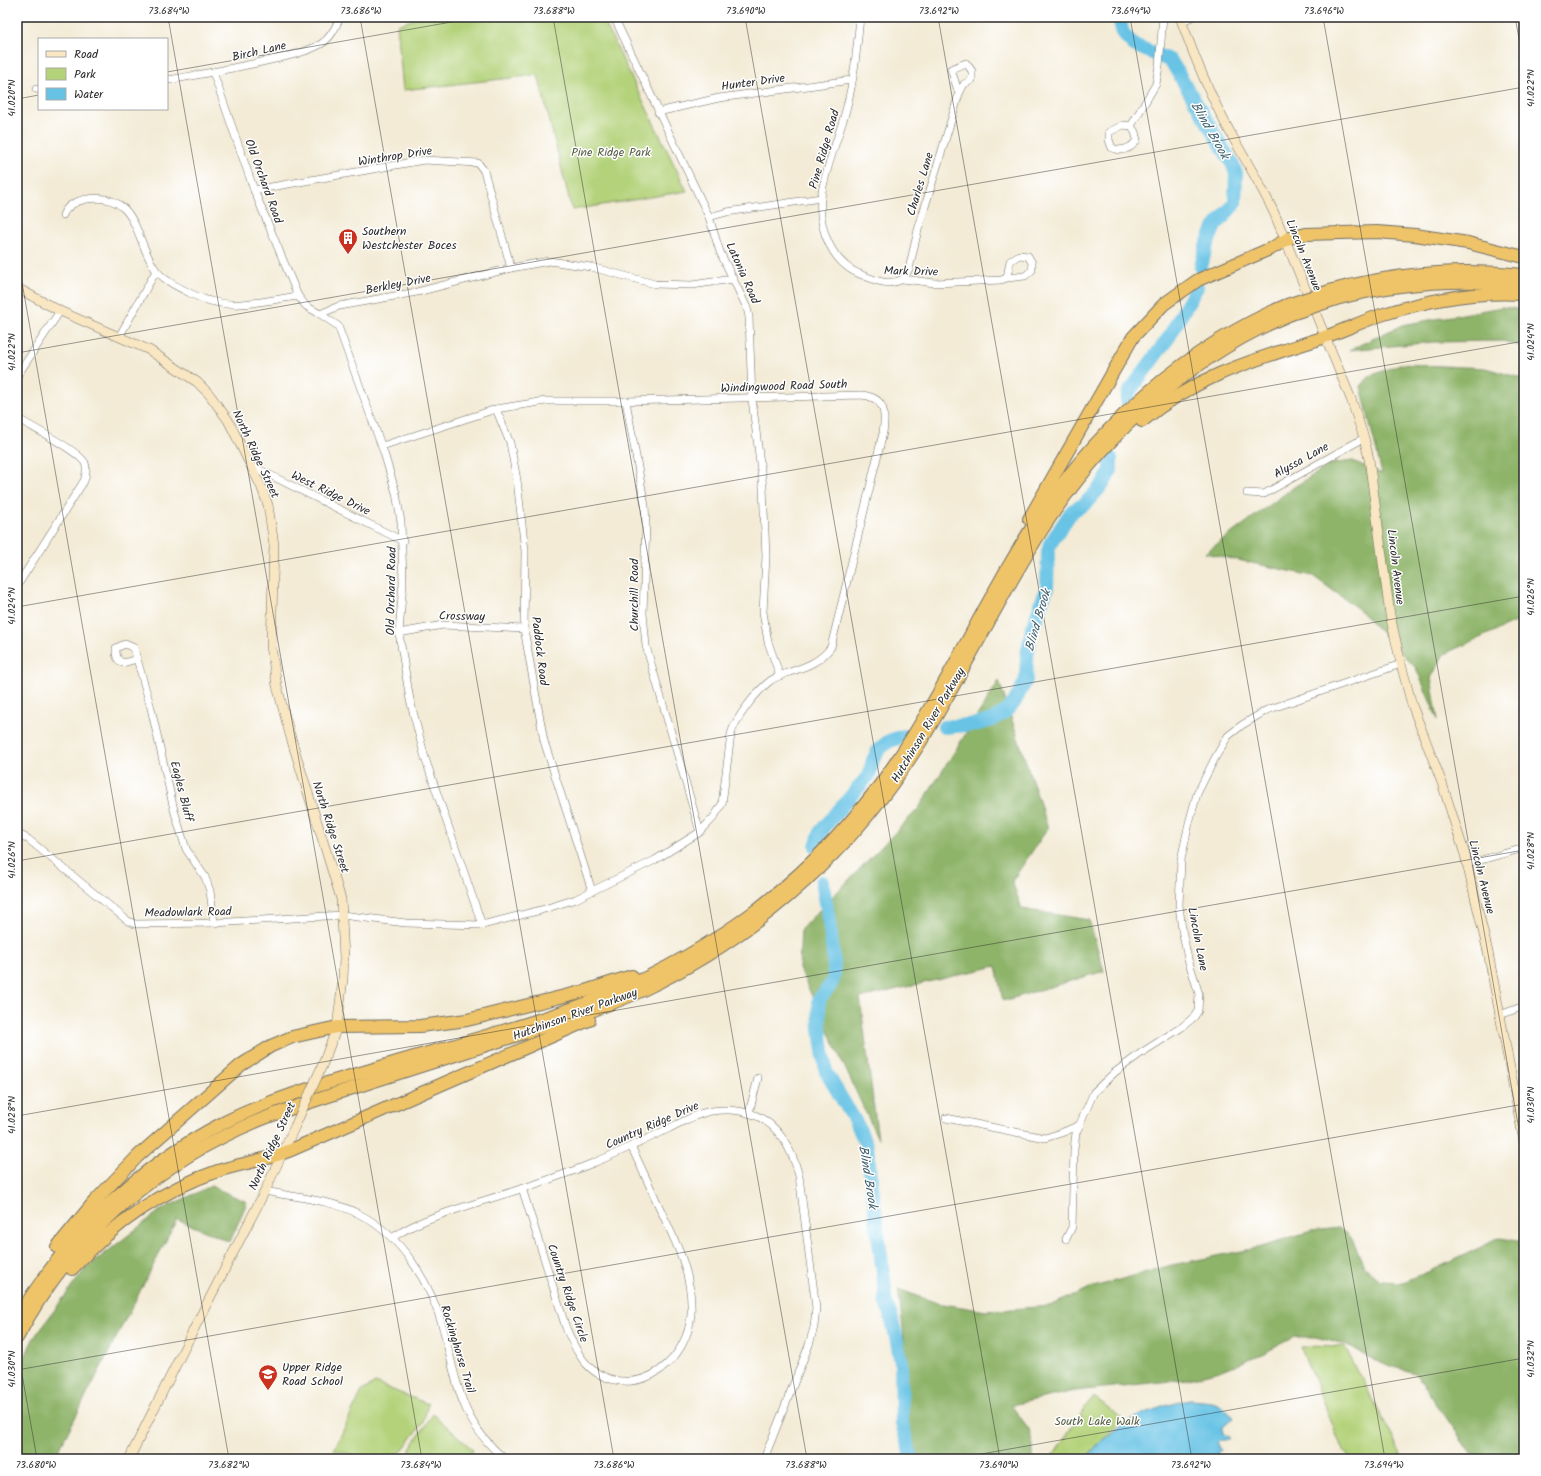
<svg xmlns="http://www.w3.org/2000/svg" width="1541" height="1476" font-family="Kalam,sans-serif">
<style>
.green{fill:#b3d279;stroke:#6f7e52}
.forest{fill:#8eb469;stroke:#5c704a}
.water{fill:#67c3e5;stroke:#497788}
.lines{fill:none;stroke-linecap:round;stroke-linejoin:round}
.river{stroke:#67c3e5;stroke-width:14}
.street-casing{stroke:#716e67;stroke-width:8}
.secondary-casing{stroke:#716e67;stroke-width:10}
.highway-casing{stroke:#716e67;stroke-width:14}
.street{stroke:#fff;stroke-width:7}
.secondary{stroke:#f9e7c3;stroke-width:9}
.highway{stroke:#efc469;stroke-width:12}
.secondary-bridge-casing{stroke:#716e67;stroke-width:10;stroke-linecap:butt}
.highway-bridge-casing{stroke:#716e67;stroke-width:14;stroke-linecap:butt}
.secondary-bridge{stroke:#f9e7c3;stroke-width:9}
.highway-bridge{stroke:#efc469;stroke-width:12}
.ticks{fill:none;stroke:#2b2b2b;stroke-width:1;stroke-opacity:0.45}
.labels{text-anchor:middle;stroke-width:3;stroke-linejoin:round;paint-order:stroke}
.street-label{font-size:12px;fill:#2b2b2b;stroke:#fff}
.park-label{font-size:12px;fill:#545d42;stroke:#fff}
.poi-label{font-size:12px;fill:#2b2b2b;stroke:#fff;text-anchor:start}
.water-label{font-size:13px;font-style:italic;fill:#40606c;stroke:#fff}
.neatline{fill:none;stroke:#2b2b2b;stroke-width:1.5}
.ticks-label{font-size:10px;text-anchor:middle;fill:#2b2b2b}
</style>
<rect width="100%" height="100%" fill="#fff"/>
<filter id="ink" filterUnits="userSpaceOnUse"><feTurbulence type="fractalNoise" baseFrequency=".025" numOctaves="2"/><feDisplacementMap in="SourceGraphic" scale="8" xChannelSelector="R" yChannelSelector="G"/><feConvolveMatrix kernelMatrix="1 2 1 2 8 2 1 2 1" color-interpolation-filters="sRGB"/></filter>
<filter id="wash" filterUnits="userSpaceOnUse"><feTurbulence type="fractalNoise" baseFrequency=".012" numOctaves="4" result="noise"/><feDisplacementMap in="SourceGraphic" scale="16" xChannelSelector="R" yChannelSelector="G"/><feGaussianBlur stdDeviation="0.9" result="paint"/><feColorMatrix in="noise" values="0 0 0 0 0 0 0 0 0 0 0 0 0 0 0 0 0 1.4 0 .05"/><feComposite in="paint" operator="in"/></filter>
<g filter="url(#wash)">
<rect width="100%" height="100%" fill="#f3ebd6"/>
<g class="green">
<polygon points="420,17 602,17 687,191 572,210 538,75 403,90 397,25"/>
<polygon points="1300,1346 1345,1347 1404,1459 1349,1459 1343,1451"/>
<polygon points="375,1383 428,1404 423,1423 401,1452 383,1459 369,1459 334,1450 362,1391"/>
<polygon points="1093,1396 1123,1419 1084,1459 1051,1459"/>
<polygon points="433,1414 473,1450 469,1459 410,1459 410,1449"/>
</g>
<g class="forest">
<polygon points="1502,307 1524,310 1524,347 1503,341 1434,342 1349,350 1402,325"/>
<polygon points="1400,364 1485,368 1524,379 1524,618 1444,654 1431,678 1438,720 1416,668 1357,608 1313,576 1205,553 1294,487 1331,464 1353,461 1382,474 1361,386 1370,376"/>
<polygon points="999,681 1048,828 1012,881 1022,909 1089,920 1104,971 1003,1001 996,966 860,998 878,1139 799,968 801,929 919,808"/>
<polygon points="211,1186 247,1202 230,1242 177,1219 54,1459 17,1459 17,1375 33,1339 85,1269 162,1209"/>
<polygon points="1339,1228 1352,1239 1364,1266 1380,1281 1403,1282 1435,1269 1500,1238 1524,1242 1524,1459 1478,1459 1471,1453 1415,1373 1391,1366 1368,1357 1352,1347 1316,1337 1295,1337 1262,1354 1220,1371 1189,1379 1075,1391 1011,1405 1029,1429 1033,1446 1033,1459 919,1459 907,1421 907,1394 903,1328 898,1289 937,1303 986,1311 1050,1306 1090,1288 1172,1265 1252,1249 1311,1231"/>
</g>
<path class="water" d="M1190,1400C1211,1402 1220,1400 1233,1418L1223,1427V1434L1229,1437V1440H1222L1217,1443L1221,1451L1217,1453L1216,1459H1086C1112,1424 1149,1408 1190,1400Z"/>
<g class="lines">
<g class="river">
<polyline points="1119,17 1123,34 1134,45 1171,61 1233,165 1236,174 1235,203 1214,228 1206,247 1201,267"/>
<polyline points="1127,400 1129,392 1169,337 1197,287"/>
<polyline points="944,727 978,724 992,720 1005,712 1014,703 1026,680 1027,656 1032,629 1047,588 1048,552 1050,544 1072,511 1085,504 1104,483 1111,470 1111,458"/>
<polyline points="816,846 821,831 869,775 873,760 879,749 889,741 904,736"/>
<path d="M822,882C826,900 837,965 833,980C830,988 823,993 819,1000L820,1029L826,1072L858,1126L867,1147L885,1289V1300L892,1319L901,1361L902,1424L912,1459"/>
</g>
</g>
</g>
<g filter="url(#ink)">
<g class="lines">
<g class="street-casing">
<g id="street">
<polyline points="614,17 709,217 720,252 747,308 749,317 752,399 763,487 766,556 763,612 768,642 780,676"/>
<path d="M860,17C857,48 854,80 846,110C839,137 824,171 821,198C818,229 832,264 862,275C875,280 889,287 903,279L935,283L1001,280L1007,278L1010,261L1019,255L1028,256L1032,263V270L1025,276L1007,278"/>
<polyline points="1182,21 1192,17"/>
<polyline points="213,72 254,190 298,296"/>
<path d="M167,80C200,75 233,68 266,61C284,57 305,53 321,44C331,38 336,27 340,17"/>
<polyline points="36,89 39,90"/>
<polyline points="658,112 719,98 852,80"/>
<path d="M1123,125L1131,126L1135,132L1137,140C1131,149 1123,152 1112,148L1109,140V132Z"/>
<polyline points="1131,126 1156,84 1159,66 1163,17"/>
<polyline points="254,190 424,160 478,163 484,171 511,268"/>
<path d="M63,215C67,205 76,201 87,199C139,191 135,243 156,270C164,281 182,289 194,295C228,312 262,301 298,296L306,306L320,314L339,306L417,292L511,268L549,261L591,267L655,284L692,285L733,279"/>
<polyline points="709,217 727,212 821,198"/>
<polyline points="903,279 909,269 918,230 959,94 951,69 966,63 972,71 972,80 964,84 959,94"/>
<polyline points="320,314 338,326 384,453 396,493 401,522 403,582 399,633 410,700 425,758 482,925"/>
<polyline points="119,337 156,271"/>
<polyline points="17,376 60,311"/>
<polyline points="626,401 645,506 646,524 643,613 646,646 700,832"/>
<polyline points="496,409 510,443 517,480 525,551 524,629 544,741 592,891"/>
<path d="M17,418C31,427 78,450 85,463C87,468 86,476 84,481L17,586"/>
<polyline points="250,465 403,541"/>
<polyline points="1247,493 1264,494 1364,438"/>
<polyline points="399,633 443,625 524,629"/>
<path d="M125,644L134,648L137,659L123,663C116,660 116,655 116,648Z"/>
<polyline points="137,659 151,708 174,810 186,849 205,877 210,891 214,923"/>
<path d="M17,833L28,839L128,921L135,924L214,923L342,915L406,923L482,925L541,910L576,899L592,891L655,860L700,832L714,817L722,804L731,734C735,719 757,691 770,681C774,678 780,676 784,674C802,668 820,663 831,647L883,433C886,412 885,397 861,395L626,401H546L496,409L382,446"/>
<polyline points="1467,864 1524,848"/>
<polyline points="1500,1015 1524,1006"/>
<polyline points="749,1113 758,1078"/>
<polyline points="946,1118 1045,1138 1061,1133 1080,1125"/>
<path d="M522,1188L566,1328C573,1344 581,1363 597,1373C641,1399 688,1360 691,1314C693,1277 678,1246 662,1213C652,1191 642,1169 631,1146"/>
<path d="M265,1191C297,1198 329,1199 359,1214C402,1236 430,1282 443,1328C457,1381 459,1421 505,1459"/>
<path d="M392,1238C418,1220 446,1213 476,1203C515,1191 555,1179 593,1163C618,1153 643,1141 668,1129C682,1122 697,1113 712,1111C723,1109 738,1110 748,1113C777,1120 792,1149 799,1176L816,1308L814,1327L809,1345L764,1459"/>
<polyline points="1066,1239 1072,1227 1074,1149 1076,1133 1094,1092 1114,1073 1141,1053 1182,1027 1194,1017 1198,1011 1199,994 1188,959 1182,930 1179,905 1181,860 1189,823 1197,794 1215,758 1228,736 1242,725 1267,710 1401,664"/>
</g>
</g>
<g class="secondary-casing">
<g id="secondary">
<path d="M1180,17C1194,56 1210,96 1230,132C1245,160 1262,186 1275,215L1351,399L1364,438L1369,459L1390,615L1401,664L1412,705L1442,783L1465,855L1488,952L1524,1142"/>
<polyline points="17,288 60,311 149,350 197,382 209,394 228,420 261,486 268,505 274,545 271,646 277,686 290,735 341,899 344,958 343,979 337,1027 322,1066"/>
<polyline points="129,1459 197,1323 265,1191 295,1126"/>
</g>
</g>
<g class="highway-casing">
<g id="highway">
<path d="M1333,290C1396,273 1459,268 1524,275"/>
<path d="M1336,299C1398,282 1460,278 1524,285"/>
<path d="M1142,421C1198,375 1254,360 1322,338C1342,331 1361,322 1381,315C1426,300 1477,291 1524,294"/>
<polyline points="1029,519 1133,337 1164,304 1198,280 1272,248 1289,238 1306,234 1377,232 1415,235 1468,243 1524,257"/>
<polyline points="57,1247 94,1202 138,1156 241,1065 271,1046 292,1037 337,1027 420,1026 467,1020 585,991 632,976"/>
<path d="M72,1269C112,1225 162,1190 218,1171C242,1163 268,1160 291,1150C390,1107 490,1063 589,1020"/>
<path d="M17,1319C66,1236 137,1167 223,1123C271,1099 323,1084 374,1069C452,1045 533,1025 608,995C660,973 710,945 755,911C808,870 856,821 894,765C950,683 989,591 1044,509C1105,421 1188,347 1287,305"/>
<path d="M17,1338C70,1236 162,1157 270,1116C346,1089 425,1065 502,1040C550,1025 597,1011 643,990C708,959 769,917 820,867C858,831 890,790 918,746C964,673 1000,594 1047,522C1107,432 1191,356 1291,314"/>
</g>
</g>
<use href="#street" class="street"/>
<use href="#secondary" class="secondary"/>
<use href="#highway" class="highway"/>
<g class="secondary-bridge-casing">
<polyline id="secondary-bridge" points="295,1126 322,1066"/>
</g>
<g class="highway-bridge-casing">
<g id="highway-bridge">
<polyline points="1287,305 1333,290"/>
<polyline points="1291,314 1336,299"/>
</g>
</g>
<use href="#secondary-bridge" class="secondary-bridge"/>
<use href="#highway-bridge" class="highway-bridge"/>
</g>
</g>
<path class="ticks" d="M168,17L422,1459M360,17L614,1459M553,17L807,1459M745,17L1000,1459M938,17L1192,1459M1130,17L1385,1459M1323,17L1524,1158M1515,17L1524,66M167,72L480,17M17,99L39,95M17,254L229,1459M17,353L1524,87M17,607L1524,341M17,861L1524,596M17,1116L1524,850M17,1346L37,1459M17,1370L1524,1104M953,1459L1524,1358"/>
<defs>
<g id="building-pin" transform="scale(1)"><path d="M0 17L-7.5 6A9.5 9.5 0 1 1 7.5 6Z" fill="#c8321e" stroke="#fff"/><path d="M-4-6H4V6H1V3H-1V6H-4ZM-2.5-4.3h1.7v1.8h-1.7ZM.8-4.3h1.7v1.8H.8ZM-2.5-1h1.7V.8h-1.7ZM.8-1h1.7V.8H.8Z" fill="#fff"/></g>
<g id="school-pin" transform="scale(1)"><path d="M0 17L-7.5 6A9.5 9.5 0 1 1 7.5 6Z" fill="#c8321e" stroke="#fff"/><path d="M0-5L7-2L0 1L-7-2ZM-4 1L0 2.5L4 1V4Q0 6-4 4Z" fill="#fff"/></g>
</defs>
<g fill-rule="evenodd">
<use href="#building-pin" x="348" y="238"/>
<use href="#school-pin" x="268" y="1374"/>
</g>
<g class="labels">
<g class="street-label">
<text transform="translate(259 51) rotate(-13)" y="4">Birch Lane</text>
<text transform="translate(753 82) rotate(-8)" y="4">Hunter Drive</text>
<text transform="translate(824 149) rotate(-74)" y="4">Pine Ridge Road</text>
<text transform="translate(395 156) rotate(-9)" y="4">Winthrop Drive</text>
<text transform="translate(264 181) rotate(70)" y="4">Old Orchard Road</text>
<text transform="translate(920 184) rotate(-73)" y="4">Charles Lane</text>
<text transform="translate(1304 255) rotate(68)" y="4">Lincoln Avenue</text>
<text transform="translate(911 271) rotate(1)" y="4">Mark Drive</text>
<text transform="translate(743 273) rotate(66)" y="4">Latonia Road</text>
<text transform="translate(398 284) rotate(-11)" y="4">Berkley Drive</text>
<text transform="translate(784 386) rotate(-2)" y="4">Windingwood Road South</text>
<text transform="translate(256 454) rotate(65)" y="4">North Ridge Street</text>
<text transform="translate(1301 460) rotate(-29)" y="4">Alyssa Lane</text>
<text transform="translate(331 493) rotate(26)" y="4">West Ridge Drive</text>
<text transform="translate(1396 567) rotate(83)" y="4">Lincoln Avenue</text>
<text transform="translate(391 591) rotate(-89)" y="4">Old Orchard Road</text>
<text transform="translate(634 595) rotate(-90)" y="4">Churchill Road</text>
<text transform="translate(462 616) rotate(1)" y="4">Crossway</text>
<text transform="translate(540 651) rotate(83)" y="4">Paddock Road</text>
<text transform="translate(928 725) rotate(-59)" y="4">Hutchinson River Parkway</text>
<text transform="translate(182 791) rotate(76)" y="4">Eagles Bluff</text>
<text transform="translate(331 827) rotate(72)" y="4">North Ridge Street</text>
<text transform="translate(1482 877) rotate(76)" y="4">Lincoln Avenue</text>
<text transform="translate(188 912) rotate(-1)" y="4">Meadowlark Road</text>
<text transform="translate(1198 939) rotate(79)" y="4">Lincoln Lane</text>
<text transform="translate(575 1014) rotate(-20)" y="4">Hutchinson River Parkway</text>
<text transform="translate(652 1125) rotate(-24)" y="4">Country Ridge Drive</text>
<text transform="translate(272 1146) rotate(-65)" y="4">North Ridge Street</text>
<text transform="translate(568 1293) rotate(71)" y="4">Country Ridge Circle</text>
<text transform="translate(458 1349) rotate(73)" y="4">Rockinghorse Trail</text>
</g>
<g class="park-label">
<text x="611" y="156">Pine Ridge Park</text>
<text x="1097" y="1425">South Lake Walk</text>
</g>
<g class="poi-label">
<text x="362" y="235">Southern<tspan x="362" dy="14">Westchester Boces</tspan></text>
<text x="282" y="1371">Upper Ridge<tspan x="282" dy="14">Road School</tspan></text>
</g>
<g class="water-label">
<text transform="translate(1211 130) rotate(60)" y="5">Blind Brook</text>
<text transform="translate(1037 620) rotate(-74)" y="5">Blind Brook</text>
<text transform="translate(869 1177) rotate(81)" y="5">Blind Brook</text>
</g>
</g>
<rect width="1541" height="1476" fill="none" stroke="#fff" stroke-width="44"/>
<rect x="38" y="38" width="130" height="72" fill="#ffffff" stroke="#aaaaaa"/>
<rect x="46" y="51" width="20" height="6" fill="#f9e7c3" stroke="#aaaaaa"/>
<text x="74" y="58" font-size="12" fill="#2b2b2b">Road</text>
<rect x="46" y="68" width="20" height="12" fill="#b3d279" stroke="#aaaaaa"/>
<text x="74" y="78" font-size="12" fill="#2b2b2b">Park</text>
<rect x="46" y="88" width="20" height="12" fill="#67c3e5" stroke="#aaaaaa"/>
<text x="74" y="98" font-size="12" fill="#2b2b2b">Water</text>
<rect x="22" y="22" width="1497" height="1432" class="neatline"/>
<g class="ticks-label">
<text x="169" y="14">73.684°W</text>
<text x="361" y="14">73.686°W</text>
<text x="554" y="14">73.688°W</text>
<text x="746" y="14">73.690°W</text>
<text x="939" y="14">73.692°W</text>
<text x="1131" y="14">73.694°W</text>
<text x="1324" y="14">73.696°W</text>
<text transform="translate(1530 88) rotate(-90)" y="4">41.022°N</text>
<text transform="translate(11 98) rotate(-90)" y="4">41.020°N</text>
<text transform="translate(1530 342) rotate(-90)" y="4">41.024°N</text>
<text transform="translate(11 352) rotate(-90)" y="4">41.022°N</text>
<text transform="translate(1530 597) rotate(-90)" y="4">41.026°N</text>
<text transform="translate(11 606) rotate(-90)" y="4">41.024°N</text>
<text transform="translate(1530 851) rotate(-90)" y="4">41.028°N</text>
<text transform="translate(11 860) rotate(-90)" y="4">41.026°N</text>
<text transform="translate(1530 1105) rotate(-90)" y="4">41.030°N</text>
<text transform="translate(11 1115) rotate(-90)" y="4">41.028°N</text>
<text transform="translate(1530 1359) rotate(-90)" y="4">41.032°N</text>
<text transform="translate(11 1369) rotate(-90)" y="4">41.030°N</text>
<text x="36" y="1468">73.680°W</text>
<text x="229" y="1468">73.682°W</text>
<text x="421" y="1468">73.684°W</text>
<text x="614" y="1468">73.686°W</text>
<text x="806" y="1468">73.688°W</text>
<text x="999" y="1468">73.690°W</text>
<text x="1191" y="1468">73.692°W</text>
<text x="1384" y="1468">73.694°W</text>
</g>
</svg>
